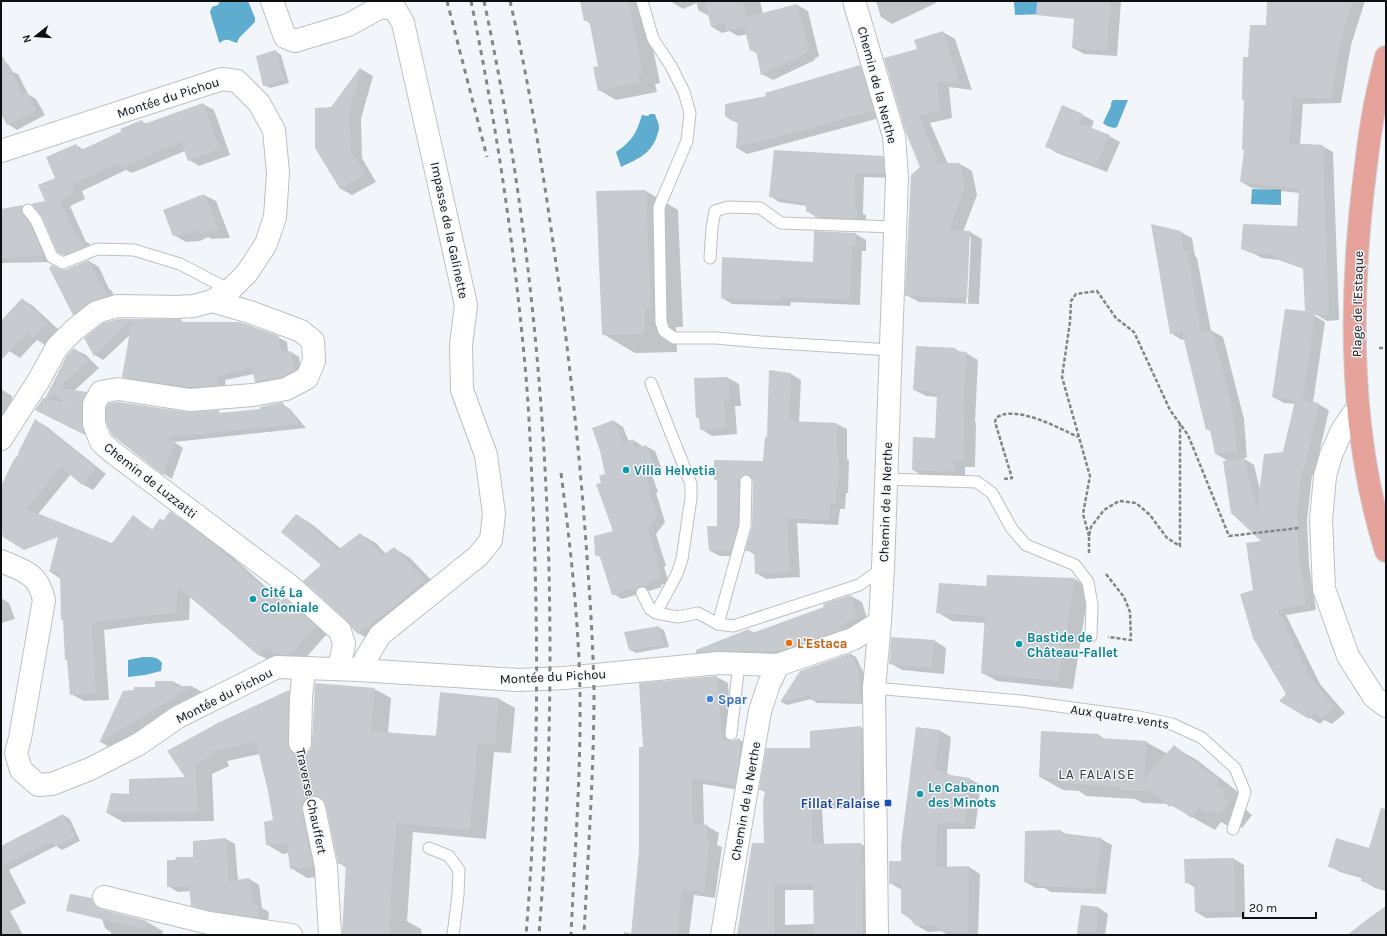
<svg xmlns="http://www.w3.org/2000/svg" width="1387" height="936" font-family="Karla,sans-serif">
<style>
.water{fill:#5eadd0}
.shadow{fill:#0003;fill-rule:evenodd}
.building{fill:#c7cace;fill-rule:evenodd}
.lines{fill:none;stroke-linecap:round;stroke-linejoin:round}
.lane-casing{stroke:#bdc0c3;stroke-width:13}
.street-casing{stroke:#bdc0c3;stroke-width:24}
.primary-casing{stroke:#cfcfcf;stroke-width:24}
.path{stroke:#838587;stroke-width:2.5;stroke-dasharray:4 2;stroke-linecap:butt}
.lane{stroke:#fff;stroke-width:11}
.street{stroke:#fff;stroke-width:22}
.primary{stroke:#e6a39c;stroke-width:22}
.rail{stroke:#838588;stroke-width:3;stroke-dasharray:5 5;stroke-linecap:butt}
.culture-dot{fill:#0f9aa8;stroke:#f2f5f9;stroke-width:1.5}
.food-dot{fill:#e8710a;stroke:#f2f5f9;stroke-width:1.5}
.shop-dot{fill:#3f7fe0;stroke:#f2f5f9;stroke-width:1.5}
.transit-dot{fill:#1a4fb4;stroke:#f2f5f9;stroke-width:1.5}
.labels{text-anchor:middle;stroke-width:3;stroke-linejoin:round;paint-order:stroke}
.street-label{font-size:13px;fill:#0e0f10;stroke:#f2f5f9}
.culture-label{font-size:13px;font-weight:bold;fill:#0d838f;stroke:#f2f5f9;text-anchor:start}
.food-label{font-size:13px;font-weight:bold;fill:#c56008;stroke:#f2f5f9;text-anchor:start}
.shop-label{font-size:13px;font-weight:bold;fill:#366cbe;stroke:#f2f5f9;text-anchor:start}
.transit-label{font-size:13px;font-weight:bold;fill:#164399;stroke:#f2f5f9;text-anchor:end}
.neighbourhood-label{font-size:14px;letter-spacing:1px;fill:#393c3f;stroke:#f2f5f9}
</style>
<rect width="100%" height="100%" fill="#f2f5f9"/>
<g class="water">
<path d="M220,1H248L255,18V22L239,38L237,43C230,41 226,37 220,43L219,42L210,12L212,7L218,5Z"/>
<polygon points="1045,1 1046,14 1015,15 1014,2"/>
<polygon points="1113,100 1128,100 1117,127 1114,128 1107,126 1103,123 1111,106 1111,103"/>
<path d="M650,114H655C656,118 659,123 659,127C659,131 657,135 656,139C648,156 637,159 621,167L616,152C632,141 636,134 642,115L648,116Z"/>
<polygon points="1252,189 1281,190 1281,205 1251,204"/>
<path d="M143,657C151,657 157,656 162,663L161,671L145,675L128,677V660Z"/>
</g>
<g class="shadow">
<polygon points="581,1 643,1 660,83 655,84 657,92 616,100 599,90 600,66 591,24 585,20"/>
<polygon points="672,1 760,1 763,14 797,5 808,11 819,56 814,59 815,60 773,80 762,74 758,54 751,50 747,34 738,36 729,31 722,33 712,27 709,16 698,10 697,3 683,9 673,3"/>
<polygon points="876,1 935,1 936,3 892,24 881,17"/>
<polygon points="1074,1 1121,1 1117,56 1084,54 1073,48 1075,19"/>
<polygon points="1268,1 1365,1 1351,45 1341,103 1303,104 1300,145 1322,146 1333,152 1339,320 1327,321 1315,314 1315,316 1325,322 1313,403 1318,404 1329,410 1314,476 1312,475 1307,521 1309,565 1316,610 1286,615 1320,684 1345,713 1332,724 1324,720 1320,724 1281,700 1287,695 1254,591 1263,541 1228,461 1216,454 1211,432 1207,429 1185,339 1182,340 1171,333 1181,232 1192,238 1195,256 1197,258 1211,331 1212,331 1223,337 1244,419 1247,458 1243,458 1254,465 1260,490 1283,452 1295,404 1284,403 1273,397 1306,312 1304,269 1279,260 1262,258 1243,248 1298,227 1300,193 1252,188 1241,182 1245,151 1245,101 1243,100 1249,58 1267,26"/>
<path d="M943,32L955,39L972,90L949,87L952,118L930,123L948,164H960L972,171L977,195L963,232H970L982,239L979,304L919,302L906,295L922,167L907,133L918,49ZM969,237H971L968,303H966Z"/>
<polygon points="275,51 281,55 289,83 270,88 264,85"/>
<polygon points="1,60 8,64 13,72 18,74 28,94 36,99 45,115 17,130 8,124 1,111"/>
<polygon points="860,67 870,72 883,117 747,154 737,148 739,124 732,120 767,97"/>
<polygon points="361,69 373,76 361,119 362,158 376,182 352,195 341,189 316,148 331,108"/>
<polygon points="203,104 214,110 230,155 199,166 189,160 185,151 132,173 126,170 82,191 85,199 70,206 86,242 89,243 94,253 75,261 58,251 47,202 56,178 76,145 84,150 142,122 147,124"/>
<polygon points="1083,115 1094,121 1091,129 1109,136 1120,142 1107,172 1057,153 1046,146"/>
<polygon points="883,157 892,162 893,178 864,177 863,214 866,215 866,223 824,222 807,211 807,206 779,202 770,196"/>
<polygon points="646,191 678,210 683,327 676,327 677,352 635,353 603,334"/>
<polygon points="204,195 216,201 230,238 212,239 208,237 200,241 186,242 174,235"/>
<polygon points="23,206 33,212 53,262 1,263 1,210"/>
<polygon points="815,232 856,234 866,240 866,251 862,251 860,305 791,302 790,306 732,304 722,298 814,263"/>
<polygon points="89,261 99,267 109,289 112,291 116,302 83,320 74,314 60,270 66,271"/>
<polygon points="22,299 33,306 59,330 45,345 37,340 20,358 9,351 1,344 1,323"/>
<polygon points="119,320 181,320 185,323 278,337 287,342 288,352 291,352 299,357 302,375 264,386 256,381 254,374 225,380 226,390 199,392 131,381 123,376 131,334 103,360 95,355"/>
<path d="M74,349L86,355L99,368L74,391L86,393L98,400L96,440L48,416L46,399ZM65,401L69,404L62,403Z"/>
<polygon points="955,349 962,353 966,353 978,360 975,422 976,423 975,467 965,467 965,478 925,477 913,470 936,439 938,397 926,396 914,390"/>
<polygon points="791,374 801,380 799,423 837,424 847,429 847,459 849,460 848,493 846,493 845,509 840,509 838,525 797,523 800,577 766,579 756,573 755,555 747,550 753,526 754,478 749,486 741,556 720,556 710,551 718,527 718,481 715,479 764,462 768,438"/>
<polygon points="728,378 739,384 741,406 735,406 737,434 712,436 701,429 700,419 696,417 695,379"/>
<polygon points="1,389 12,396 12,422 1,426"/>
<polygon points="282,404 290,409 306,428 174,442 183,448 172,479 164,474 112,434 218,411 222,414 261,410"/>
<polygon points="35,420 46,426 106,474 93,490 82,484 71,474 30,524 1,524 1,488 21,453"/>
<polygon points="614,421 623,427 629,442 633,440 641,445 642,447 646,446 655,451 662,469 651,472 658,492 656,493 665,522 656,534 666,566 664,567 669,583 661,585 662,587 622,599 613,594 602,558 596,555 615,532 603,484 607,475"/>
<polygon points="171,513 183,520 229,554 282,601 285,599 297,606 327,634 302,662 290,661 278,655 272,662 259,655 190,596 189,620 147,624 104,630 109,700 84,701 71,694 61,579 50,572 113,544 133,517 153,530 164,522"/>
<polygon points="297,515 313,525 341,549 360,534 376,543 386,554 394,548 410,558 440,589 375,643 358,633"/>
<polygon points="988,576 1075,579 1089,588 1073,689 997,681 982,673 985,623 952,621 937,612 987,587"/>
<polygon points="851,596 862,602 867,618 865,623 791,657 708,658 697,652 749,630 755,633 825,607"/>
<polygon points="1,598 9,603 15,619 1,623"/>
<polygon points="658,627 664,630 669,647 636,653 630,650"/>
<polygon points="935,641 946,648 944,674 902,670 890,663"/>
<polygon points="851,654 856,657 865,676 865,704 817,703 811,699 787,705 781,702 801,671"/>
<polygon points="717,677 728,683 732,742 740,740 751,746 746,791 703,784 704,826 707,826 719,833 717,845 722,847 715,898 694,895 689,935 624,935 624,932 632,934 640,851 644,748"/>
<polygon points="156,682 174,682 184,687 193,687 204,693 112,749 101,742 124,692 156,688"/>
<polygon points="374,689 391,698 388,733 437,736 499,699 515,708 511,753 494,752 486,839 413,832 407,921 421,929 422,935 343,935 347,868 339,863 327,805 323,808 329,876 307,878 291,868 289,853 283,854 266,844 274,821 269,791 260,754 227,761 229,766 212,774 214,821 123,822 107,813 130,795 187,778 216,724 289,691 305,701 304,753 304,755 306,755"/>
<path d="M860,727L872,733L871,808L822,809L824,844H861L872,851L873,935H738L765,844L766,793L760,789L811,748ZM785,890H814L815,924L785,925Z"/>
<polygon points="916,728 940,731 951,737 947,773 953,777 970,779 981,785 975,829 947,829 947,868 969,867 980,874 978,935 948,935 942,931 928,932 916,925 902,890 890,883 902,862"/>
<polygon points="1042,732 1099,735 1106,740 1146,742 1168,754 1174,747 1197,760 1242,795 1239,798 1247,804 1244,808 1252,815 1242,828 1233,823 1230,827 1221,822 1215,830 1169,804 1143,803 1135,799 1086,796 1079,791 1063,790 1040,777"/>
<polygon points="63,815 70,819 80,841 62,850 56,846 9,870 26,903 10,911 23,935 1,935 1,850"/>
<polygon points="1061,831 1066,834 1101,839 1112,845 1106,894 1051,892 1044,888 1036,888 1025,882 1026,832"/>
<polygon points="226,839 235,844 238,881 249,879 259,885 262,908 269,912 268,922 202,911 192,905 191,891 178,892 168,886 194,858"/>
<polygon points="1386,854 1386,891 1375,888 1365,882 1368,880 1340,872 1329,866"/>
<polygon points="1234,859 1244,865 1245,917 1206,918 1196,912 1196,888 1186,882 1185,860"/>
<polygon points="1082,906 1099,908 1108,914 1105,935 1077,935"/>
<polygon points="101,910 147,922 163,931 162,935 109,935 112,933 105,928 101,916"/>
</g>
<g class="building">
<polygon points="580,1 628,1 643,73 638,74 640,82 598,91 593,67 598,66 589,20 584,21"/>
<polygon points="705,1 743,1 747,17 797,4 809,51 804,53 805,54 761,75 756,50 750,51 744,27 727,30 725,23 711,27"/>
<polygon points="1037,1 1111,1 1107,51 1072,48 1074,19 1036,15"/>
<polygon points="1267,1 1353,1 1341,39 1331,98 1293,98 1289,143 1323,145 1329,315 1315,315 1303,400 1319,403 1304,471 1302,470 1297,514 1299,558 1306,604 1277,610 1310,677 1335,707 1321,719 1315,713 1309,719 1279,701 1286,694 1253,638 1240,594 1253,590 1246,543 1261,541 1231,513 1223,461 1244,458 1257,510 1264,454 1283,452 1295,401 1272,397 1285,309 1305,311 1303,268 1268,254 1251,253 1241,249 1243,224 1297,226 1299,189 1240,182 1244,150 1242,150 1244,100 1242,100 1243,57 1248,57 1250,25 1266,25"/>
<polygon points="943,31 960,83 937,81 940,111 919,116 939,163 960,163 965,188 949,230 970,231 967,298 905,296 911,175 920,167 906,133 884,58 917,49 914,40"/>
<polygon points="276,50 284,80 263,86 256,56"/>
<polygon points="1,53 23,95 27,92 36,110 7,125 1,114"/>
<polygon points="860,65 874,111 736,148 738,122 732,121 725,116 725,104 766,96 765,93"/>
<polygon points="360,68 362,69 349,112 351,151 365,175 340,189 315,148 315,108 331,107"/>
<polygon points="203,103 220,149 188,161 181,142 120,168 118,163 72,185 75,193 60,200 77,238 79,236 84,247 63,255 57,252 42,217 31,204 45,201 38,185 55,178 46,157 76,144 79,151 122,131 120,129 142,120 144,124"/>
<polygon points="1062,105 1083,114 1079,123 1110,135 1096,166 1045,147"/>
<polygon points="774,150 883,156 884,173 855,173 854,208 857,209 857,219 814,217 814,212 806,212 806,203 769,197"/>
<polygon points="646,190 651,309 645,309 645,334 602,335 596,191"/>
<polygon points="204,194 219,231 199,233 198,230 187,234 173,236 163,210"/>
<polygon points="23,205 21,211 30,224 44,256 1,258 1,209"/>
<polygon points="1151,224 1181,231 1184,251 1187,250 1201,332 1212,330 1225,379 1233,412 1237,452 1215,454 1210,429 1206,430 1182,332 1170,334"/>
<polygon points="814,231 856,233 856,246 852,246 850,300 780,297 780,301 721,298 722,257 813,262"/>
<polygon points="89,260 100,285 102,284 107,296 90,302 73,315 49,268 52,265 60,269 65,270"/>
<polygon points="22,298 48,323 33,339 28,332 1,360 1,321"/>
<polygon points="119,319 181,319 181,322 238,322 246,324 279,336 281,352 291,351 295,370 282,377 255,382 252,368 217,376 218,385 190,387 122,377 132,320 94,356 84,338 103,323"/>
<polygon points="916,346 956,348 955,351 967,352 963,415 965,415 963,461 954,461 954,472 912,470 913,437 935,438 937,394 932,394 932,391 913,390"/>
<path d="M74,348L88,361L59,388L87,392L82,404V424L85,435L35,410L43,398H45L50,389L49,388L51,387L67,355ZM54,393L65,403L48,399Z"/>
<polygon points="769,370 791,373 789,421 837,423 837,453 839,453 838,487 836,487 836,504 830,504 829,520 787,518 790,572 755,574 754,551 745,551 752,526 753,481 750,475 743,475 739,480 738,525 731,551 709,551 707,526 717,526 717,480 714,480 714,460 763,461 765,437 767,437"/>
<polygon points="728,377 730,400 724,400 726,428 700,430 699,418 696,418 694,378"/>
<polygon points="118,402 188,412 219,410 219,413 260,409 260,407 282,402 299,424 168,437 175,442 163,475 112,435 106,422 106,407 109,403"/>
<polygon points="35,419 96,468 82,485 61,467 27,509 112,543 133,515 152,530 160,518 163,521 170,511 216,546 280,601 284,598 316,626 290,655 276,655 267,647 259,656 178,587 176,613 134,617 92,623 96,693 70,695 67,660 65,660 63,620 61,620 60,572 49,572 58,537 24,550 3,537 1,529 1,486 14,459 19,454 18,453"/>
<polygon points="614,420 623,443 633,439 635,448 646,445 653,464 643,468 650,487 648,488 657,516 648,529 658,561 656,562 661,578 653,581 653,582 612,595 599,554 595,556 594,536 613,531 596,484 601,483 599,476 605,474 600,451 592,428"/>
<polygon points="296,514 338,550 360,533 382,556 394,547 425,580 396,605 358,634 352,628 348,622 303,581 321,565 281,532"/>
<polygon points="987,575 1075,578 1058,681 981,673 985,616 936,613 939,583 986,586"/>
<polygon points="851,595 856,611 854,617 839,627 841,630 779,651 719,651 696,653 696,650 749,629 752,633 824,607 823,604"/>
<polygon points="659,626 664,645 629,650 624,632"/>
<polygon points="891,637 935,640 932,668 889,664"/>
<polygon points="851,653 859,672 860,701 810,700 810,695 780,702 800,671"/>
<polygon points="717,676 722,740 731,741 740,738 739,749 741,749 735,785 692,778 693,823 708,825 706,839 710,840 704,892 682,889 677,935 631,935 639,851 639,747 643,747 639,683"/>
<polygon points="155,681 174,681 174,686 193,686 99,743 123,691 134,690 134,687 155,687"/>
<polygon points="315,683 375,688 371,731 433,736 436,735 440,692 499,698 495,744 478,743 470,830 397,823 393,866 389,935 342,935 346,863 338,864 326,806 323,799 318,796 311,796 305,799 302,804 302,810 313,867 290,869 287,843 266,845 264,822 273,820 268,791 256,742 211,752 213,756 196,764 198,812 106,813 111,793 129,794 129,779 185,777 167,751 216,724 289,690 288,743 289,749 293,753 299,755 306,754 311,749 312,743"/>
<polygon points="861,726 860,802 811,803 813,844 861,843 861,862 864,862 864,884 862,884 862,935 814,935 813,884 774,884 774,935 737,935 752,843 764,843 763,803 765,791 759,790 766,748 810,748 810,731"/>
<polygon points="916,727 940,730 935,769 944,771 944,774 970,778 965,823 937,823 936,867 969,866 968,933 942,932 935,925 916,926 909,918 901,913 901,884 889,884 889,861 901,861 901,845"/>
<polygon points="1041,731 1099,734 1099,738 1147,741 1144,779 1174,745 1219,781 1217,784 1225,790 1222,795 1230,801 1218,815 1211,809 1206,814 1199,808 1191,818 1173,804 1170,807 1150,791 1119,790 1119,787 1062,783 1062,779 1039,777"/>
<polygon points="1381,808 1386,809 1386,890 1361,881 1362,876 1328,867 1336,838 1369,848"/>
<polygon points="63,814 75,837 55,847 52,842 1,867 1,846"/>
<polygon points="1061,830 1061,833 1102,838 1095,888 1039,886 1039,882 1024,882 1025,831"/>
<polygon points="226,838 229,881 249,878 253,904 260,906 258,918 211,911 191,906 189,886 167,887 167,860 175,860 176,857 193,857 193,841"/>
<polygon points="1234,858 1235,912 1195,912 1194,882 1185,883 1184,859"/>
<polygon points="70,894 92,898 95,906 101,909 147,921 145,929 66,911"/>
<polygon points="1081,905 1099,907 1096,932 1077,932"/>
<polygon points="1386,906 1386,935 1347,935 1369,918"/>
</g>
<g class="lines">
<g class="lane-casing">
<g id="lane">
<polyline points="642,1 653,39 671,66 684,92 690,113 687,141 659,207 661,322 664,331 674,338 716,338 761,342 891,350"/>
<polyline points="28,210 36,220 52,257 63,263 97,249 134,250 180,264 230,290"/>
<polyline points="710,258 712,227 715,211 728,207 760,208 781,223 895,227"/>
<polyline points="651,383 691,484 691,498 682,559 677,574 656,613"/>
<polyline points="886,479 977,482 992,493 1012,529 1026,545 1075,565 1088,582 1092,605 1091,636"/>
<polyline points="642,593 650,609 656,613 678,617 698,613 718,624 733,626 859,585 883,568"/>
<polyline points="718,624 745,526 746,481"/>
<polyline points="874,688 1021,701 1139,717 1172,724 1202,738 1235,768 1245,792 1233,829"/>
<polyline points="731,734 739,663"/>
<polyline points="429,848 449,856 459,870 458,895 453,935"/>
</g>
</g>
<g class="street-casing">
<g id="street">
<polyline points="272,1 285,37 295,41 348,25 381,7 395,9 403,23 466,305 461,345 462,390 486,455 494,514 491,540 478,556 380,635 359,670"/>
<polyline points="854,1 894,136 897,178 883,568 880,622 874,688 877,935"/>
<polyline points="1,151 222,79 237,81 259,103 274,130 278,173 275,217 266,244 247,273 230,290 212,301 194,306 177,307 117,306 97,312 74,330 57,347 39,380 1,439"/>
<polyline points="212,301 250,312 301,331 313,341 314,361 307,378 286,389 253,395 190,400 118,389 101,392 94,404 94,424 101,442 111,451 289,585 340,631 344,644 339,669"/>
<polyline points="1358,407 1342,430 1331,455 1325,476 1321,520 1324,589 1348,656 1374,697 1386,706"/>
<path d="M1,561C24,571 38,573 44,600L20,738L16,753L21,770L38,785L52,784L90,769L139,744L178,717L277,667L359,670L518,680L565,678L719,663L778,665"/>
<polyline points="300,743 301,698 304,668"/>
<polyline points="314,808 326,867 330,935"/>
<polyline points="104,897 209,923 291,935"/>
<polyline points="722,935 760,711 769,684 778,665 853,639 880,622"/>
</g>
</g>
<g class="primary-casing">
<path id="primary" d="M1386,57C1381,79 1375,100 1372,122C1369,139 1367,156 1365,173C1349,298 1348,430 1386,551"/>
</g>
<g class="path">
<polyline points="1379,348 1386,348"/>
<path d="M1004,479L1012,478L995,422L996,418C1015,404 1059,428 1078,437"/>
<polyline points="1089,536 1083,514 1090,476 1062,377 1070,322 1071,301 1076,294 1097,291 1116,318 1134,332 1170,410 1188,435 1229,536 1299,528"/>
<polyline points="1089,553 1089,536 1091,527 1104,510 1119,501 1136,503 1150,515 1167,538 1180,546 1180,424"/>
<polyline points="1106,574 1124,597 1130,612 1131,640 1108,637"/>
<polyline points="304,765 308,786"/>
</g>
<use href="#lane" class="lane"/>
<use href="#street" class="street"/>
<use href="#primary" class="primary"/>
<g class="rail">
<polyline points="447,1 487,157"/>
<path d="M471,1C495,118 513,236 524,355C529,405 531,456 533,506C539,649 538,792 526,935"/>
<path d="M484,1C549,307 563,624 539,935"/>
<path d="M510,1C533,99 547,199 561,299C573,390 582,480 588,572C591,611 593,650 594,690C594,771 588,853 584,935"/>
<path d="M561,473C569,535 576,597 579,660C583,751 575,844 571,935"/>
</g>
</g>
<g class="culture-dot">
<circle cx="626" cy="470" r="4"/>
<circle cx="253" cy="599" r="4"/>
<circle cx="1019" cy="644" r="4"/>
<circle cx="920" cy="794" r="4"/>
</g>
<circle class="food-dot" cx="789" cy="643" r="4"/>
<circle class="shop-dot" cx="710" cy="699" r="4"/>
<rect class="transit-dot" x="884" y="799" width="8" height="8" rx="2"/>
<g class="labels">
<g class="street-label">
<text transform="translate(878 85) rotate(75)" y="5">Chemin de la Nerthe</text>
<text transform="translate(168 97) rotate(-18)" y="5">Montée du Pichou</text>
<text transform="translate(450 230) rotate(78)" y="5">Impasse de la Galinette</text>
<text transform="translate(1357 304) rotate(-89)" y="5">Plage de l'Estaque</text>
<text transform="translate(151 480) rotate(38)" y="5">Chemin de Luzzatti</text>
<text transform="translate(885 502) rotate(-88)" y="5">Chemin de la Nerthe</text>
<text transform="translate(553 676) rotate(-3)" y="5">Montée du Pichou</text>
<text transform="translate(224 695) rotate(-27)" y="5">Montée du Pichou</text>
<text transform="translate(1120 716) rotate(9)" y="5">Aux quatre vents</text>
<text transform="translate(312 801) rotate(78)" y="5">Traverse Chauffert</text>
<text transform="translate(745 801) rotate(-80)" y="5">Chemin de la Nerthe</text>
</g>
<g class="culture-label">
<text x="634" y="475">Villa Helvetia</text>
<text x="261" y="597">Cité La<tspan x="261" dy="15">Coloniale</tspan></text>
<text x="1027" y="642">Bastide de<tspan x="1027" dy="15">Château-Fallet</tspan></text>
<text x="928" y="792">Le Cabanon<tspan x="928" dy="15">des Minots</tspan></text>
</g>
<g class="food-label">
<text x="797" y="648">L'Estaca</text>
</g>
<g class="shop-label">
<text x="718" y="704">Spar</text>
</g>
<g class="transit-label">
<text x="880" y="808">Fillat Falaise</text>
</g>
<g class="neighbourhood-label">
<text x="1097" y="779">LA FALAISE</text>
</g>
</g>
<rect width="1387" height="936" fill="none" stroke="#0e0f10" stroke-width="4"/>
<g transform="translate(36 36) rotate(253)" stroke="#f2f5f9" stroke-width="3" paint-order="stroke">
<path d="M0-3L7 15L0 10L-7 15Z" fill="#0e0f10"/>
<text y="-6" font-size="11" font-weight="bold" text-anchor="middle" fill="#0e0f10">N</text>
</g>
<path d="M1243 912v6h73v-6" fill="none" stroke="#0e0f10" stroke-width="2"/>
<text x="1249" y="912" font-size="12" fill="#0e0f10" stroke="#f2f5f9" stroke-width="3" paint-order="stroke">20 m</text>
</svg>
